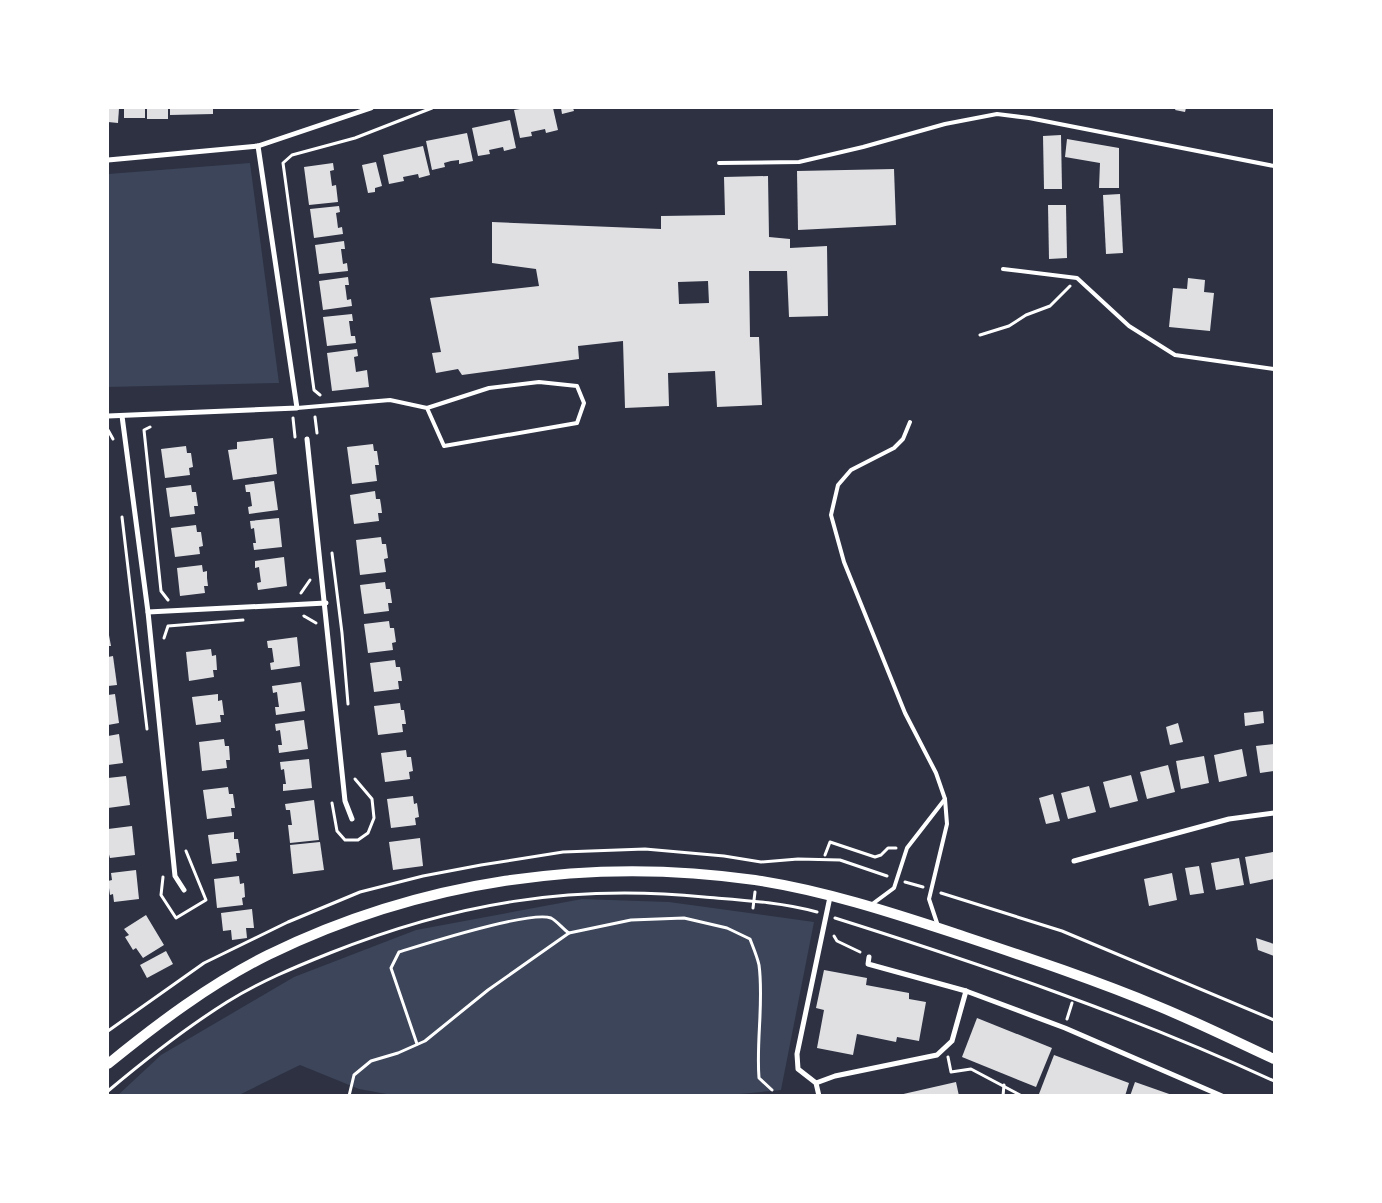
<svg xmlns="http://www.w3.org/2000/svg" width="1382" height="1203" font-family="'Exo 2',sans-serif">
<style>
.green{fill:#3c4559}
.building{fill:#e0e0e3;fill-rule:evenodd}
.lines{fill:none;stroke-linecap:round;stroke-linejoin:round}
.path{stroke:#fff;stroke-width:3}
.service{stroke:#fff;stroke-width:4}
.minor{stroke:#fff;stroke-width:5}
.secondary{stroke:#fff;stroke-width:10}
</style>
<rect width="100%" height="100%" fill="#2d3142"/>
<g class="green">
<polygon points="250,163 279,383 108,387 108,174"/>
<polygon points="582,899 669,902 814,922 781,1090 719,1096 392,1095 359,1089 300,1065 239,1095 117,1096 161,1055 294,977 416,930"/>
</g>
<g class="building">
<polygon points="108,108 119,108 118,123 108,122"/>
<rect x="124" y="108" width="21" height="10"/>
<rect x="147" y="108" width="21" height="11"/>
<polygon points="170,108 213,108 213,114 170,115"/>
<polygon points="526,108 553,108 558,130 546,133 545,129 531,132 532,136 520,138 514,110"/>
<polygon points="561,108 573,108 574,111 562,114"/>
<polygon points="1176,108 1186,108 1185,112 1175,110"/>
<polygon points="510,120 516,148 504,151 503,147 489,150 490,154 478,156 472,128"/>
<polygon points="467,133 473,161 459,164 459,160 451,161 444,163 445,167 432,170 426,141"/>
<polygon points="1061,135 1062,189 1044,189 1043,136"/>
<polygon points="1067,139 1119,148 1119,188 1099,188 1100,163 1065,157"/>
<polygon points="423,146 430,175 419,178 418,174 403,177 404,181 389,184 383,155"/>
<polygon points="376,162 382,186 375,188 375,192 368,193 362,165"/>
<polygon points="333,163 334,170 330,171 332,186 336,185 338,202 309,205 304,167"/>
<polygon points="894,169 896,225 798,230 797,171"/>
<path d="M768,176L769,237L790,239V248L827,246L828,316L789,317L787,271H749L750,337H759L762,405L717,407L715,371L668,373L669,406L625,408L623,341L578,346L579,359L462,375L458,369L436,373L432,353L441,352L430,298L539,286L536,269L492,263V222L661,229V216L725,215L724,177ZM708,281L709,303L679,304L678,282Z"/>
<polygon points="1120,194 1123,253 1106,254 1103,195"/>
<polygon points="1048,205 1066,205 1067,258 1049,259"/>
<polygon points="339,206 340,212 336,213 337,220 338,228 342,227 343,234 314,238 310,209"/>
<polygon points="344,241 345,249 341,249 343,264 347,263 348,271 319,274 315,245"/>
<polygon points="348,277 349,285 345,285 346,292 347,300 351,299 352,306 323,310 319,281"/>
<polygon points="1188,278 1205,280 1204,292 1214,293 1210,331 1169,327 1173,288 1187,289"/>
<polygon points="352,314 353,321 349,321 351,336 355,336 356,343 327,346 323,317"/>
<polygon points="357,349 358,356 354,357 356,372 367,370 369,387 332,391 327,353"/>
<polygon points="273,438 277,474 233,480 228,450 237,449 237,442"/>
<polygon points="373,444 374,451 377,451 379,465 375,465 377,481 352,484 347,447"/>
<polygon points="186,446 187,453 191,453 193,467 189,468 190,475 165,478 161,449"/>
<polygon points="274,481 278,510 249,514 248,507 252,506 250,492 246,492 245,485"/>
<polygon points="191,485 192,492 196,492 198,506 194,506 195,514 170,517 166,488"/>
<polygon points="375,491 376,499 380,499 381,505 382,513 378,513 379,521 354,524 350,495"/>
<polygon points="279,518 282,547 254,550 253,543 256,543 255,536 254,528 251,529 250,521"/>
<polygon points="196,525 197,532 201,532 203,546 199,547 200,554 175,557 171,528"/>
<polygon points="381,537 382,544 386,544 388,558 384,559 386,572 360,575 356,540"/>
<polygon points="284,557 287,586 258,590 257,583 261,582 260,575 259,567 255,568 255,561"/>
<polygon points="202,565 203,572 207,571 207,578 208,586 204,586 205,593 180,596 177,568"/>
<polygon points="385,582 386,589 390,589 392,603 388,603 389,611 364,614 360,585"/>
<polygon points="389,621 390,628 394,628 396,642 392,643 393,650 368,653 364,624"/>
<polygon points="108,630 111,646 108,646"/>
<polygon points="297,637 300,666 271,670 270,663 274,662 272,648 268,648 267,641"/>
<polygon points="211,649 212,656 216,655 217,670 213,670 214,677 189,681 186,652"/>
<polygon points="113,656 117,685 108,686 108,657"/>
<polygon points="395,660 396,667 400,667 402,681 398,681 399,689 374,692 370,663"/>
<polygon points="301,682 305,711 276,715 275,707 279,707 278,700 277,692 273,693 272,686"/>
<polygon points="115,694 119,723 108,725 108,695"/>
<polygon points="218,694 218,701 222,700 224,715 220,715 221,722 196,725 192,697"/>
<polygon points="400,703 401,710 404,710 406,724 402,724 403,732 378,735 374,706"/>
<polygon points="1263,711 1264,723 1245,726 1244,713"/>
<polygon points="304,720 308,749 279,753 278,745 282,745 280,730 276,731 275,724"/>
<polygon points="1178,723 1183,742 1170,745 1166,727"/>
<polygon points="119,734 123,763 108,765 108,736"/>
<polygon points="224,739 225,746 229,746 230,760 226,760 227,768 202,771 199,742"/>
<polygon points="1274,744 1274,771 1260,773 1256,746"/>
<polygon points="1242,749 1247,776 1219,782 1214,755"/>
<polygon points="406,750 407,757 411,757 413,771 409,772 410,779 385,782 381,753"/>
<polygon points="1204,756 1209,783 1181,789 1176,761"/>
<polygon points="309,759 312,788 283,791 283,784 286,784 285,777 284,769 281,770 280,762"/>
<polygon points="1168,765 1175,792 1147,799 1140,772"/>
<polygon points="1131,775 1138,801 1110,808 1103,782"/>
<polygon points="126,776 130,805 108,808 108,778"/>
<polygon points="1089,786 1096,812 1068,819 1061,793"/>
<polygon points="228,787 229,794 233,794 235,808 231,808 232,816 207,819 203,790"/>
<polygon points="1053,794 1060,821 1046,824 1039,798"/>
<polygon points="413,796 414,804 417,803 419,817 415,818 416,825 391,828 387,799"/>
<polygon points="314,800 319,840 290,843 288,825 292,825 291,818 290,810 286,810 285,804"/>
<polygon points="132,826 135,855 110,858 108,851 108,829"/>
<polygon points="234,832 234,839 238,839 240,853 236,853 237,861 212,864 208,835"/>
<polygon points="420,838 423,866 393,870 389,842"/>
<polygon points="320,842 324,870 293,874 290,845"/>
<polygon points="1273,852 1274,879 1250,884 1245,857"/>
<polygon points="1239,858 1244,885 1216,890 1211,863"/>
<polygon points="1199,866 1204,893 1190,895 1185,868"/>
<polygon points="136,870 139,899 114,902 113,894 110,895 108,881 112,880 111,873"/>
<polygon points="1172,873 1177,900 1149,906 1144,879"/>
<polygon points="239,876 240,884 244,883 245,897 242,898 243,905 217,908 214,879"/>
<polygon points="252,909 254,928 246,928 247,938 232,940 231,930 223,931 221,913"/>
<polygon points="146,915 164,945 143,958 136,948 133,950 125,937 129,935 124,929"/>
<polygon points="1256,938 1274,944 1274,956 1258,950"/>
<polygon points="166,951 173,964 147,978 140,965"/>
<polygon points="824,970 867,978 866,985 909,993 909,999 926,1002 919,1041 897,1037 896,1042 857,1034 853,1055 817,1048 824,1010 816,1008"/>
<polygon points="977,1018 1052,1048 1036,1087 962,1057"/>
<polygon points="1054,1055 1129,1083 1125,1096 1039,1094"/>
<polygon points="956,1082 959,1096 899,1096 899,1095"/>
<polygon points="1135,1082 1172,1095 1172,1096 1130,1096"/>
</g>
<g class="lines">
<g class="path">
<polyline points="980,335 1009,326 1026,315 1050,306 1070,286"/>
<polyline points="320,395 314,390 283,163 292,155 355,138 432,108"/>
<polyline points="315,417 317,433"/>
<polyline points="293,418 295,437"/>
<polyline points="150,427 144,430 161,591 168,600"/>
<polyline points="108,430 113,439"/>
<polyline points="122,517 147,729"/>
<polyline points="332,553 342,633 348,704"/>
<polyline points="301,593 310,580"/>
<polyline points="304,616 316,623"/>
<polyline points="164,638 168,626 243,620"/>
<polyline points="332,803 337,831 345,840 358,840 368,833 374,818 372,799 355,779"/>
<polyline points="825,855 830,842 875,857 881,855 888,848 896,848"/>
<polyline points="163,877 161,895 176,918 206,900 186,851"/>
<polyline points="905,882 923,887"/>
<polyline points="941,893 1062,931 1274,1020"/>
<polyline points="753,908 755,892"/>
<path d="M835,918C984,965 1133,1016 1274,1081"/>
<polyline points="834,936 837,941 860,952"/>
<polyline points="1067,1019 1072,1003"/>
<polyline points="108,1031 204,963 288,922 360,892 423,876 481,865 563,852 645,849 724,856 761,862 798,859 840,860 887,876"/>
<path d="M417,1044L391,968L399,952C425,944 530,910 551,918C557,921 563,929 569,933"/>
<polyline points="948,1057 951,1072 971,1069 1022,1096"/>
<path d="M108,1091C146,1059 184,1029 227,1002C259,982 295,967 330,953C455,903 570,884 704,897C741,900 781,902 817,912"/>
<path d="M349,1096L354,1075L371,1061L398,1053L425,1041L488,990L569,933L631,920L684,918L727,928L750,939C753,947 757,956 759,965C764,1002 756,1041 759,1078L772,1090"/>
<polyline points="1003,1096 1004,1085"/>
</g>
<g class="service">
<polyline points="719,163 799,162 863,147 945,124 997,114 1029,118 1274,166"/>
<polyline points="1003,269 1077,278 1129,326 1175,355 1274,369"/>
<polyline points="297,408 390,400 427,408 489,388 539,382 577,386 584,403 577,423 444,446 427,408"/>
<polyline points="910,422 903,439 894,448 851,470 838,485 831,515 844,562 905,713 936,773 945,799 947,824 929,899 938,926"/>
<polyline points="871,905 894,888 907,848 945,799"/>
</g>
<g class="minor">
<polyline points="108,160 258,146 371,108"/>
<polyline points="108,416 297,408 258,146"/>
<polyline points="122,416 148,612 175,876 184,890"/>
<polyline points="307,439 345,801 352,819"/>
<polyline points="148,612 326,603"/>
<polyline points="1074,861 1229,819 1274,813"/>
<polyline points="869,957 868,964 966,991"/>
<polyline points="816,1083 835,1076 937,1055 952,1041 966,991 1065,1028 1222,1096"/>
<polyline points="819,1096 816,1083 798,1069 797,1054 830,897"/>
</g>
<path class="secondary" d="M108,1064C157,1024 210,984 268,955C419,881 588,856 755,880C822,890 890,912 954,933C1023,956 1093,979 1160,1007C1199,1023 1237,1042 1274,1059"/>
</g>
<rect width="1382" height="1203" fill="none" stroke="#ffffff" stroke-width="218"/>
</svg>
